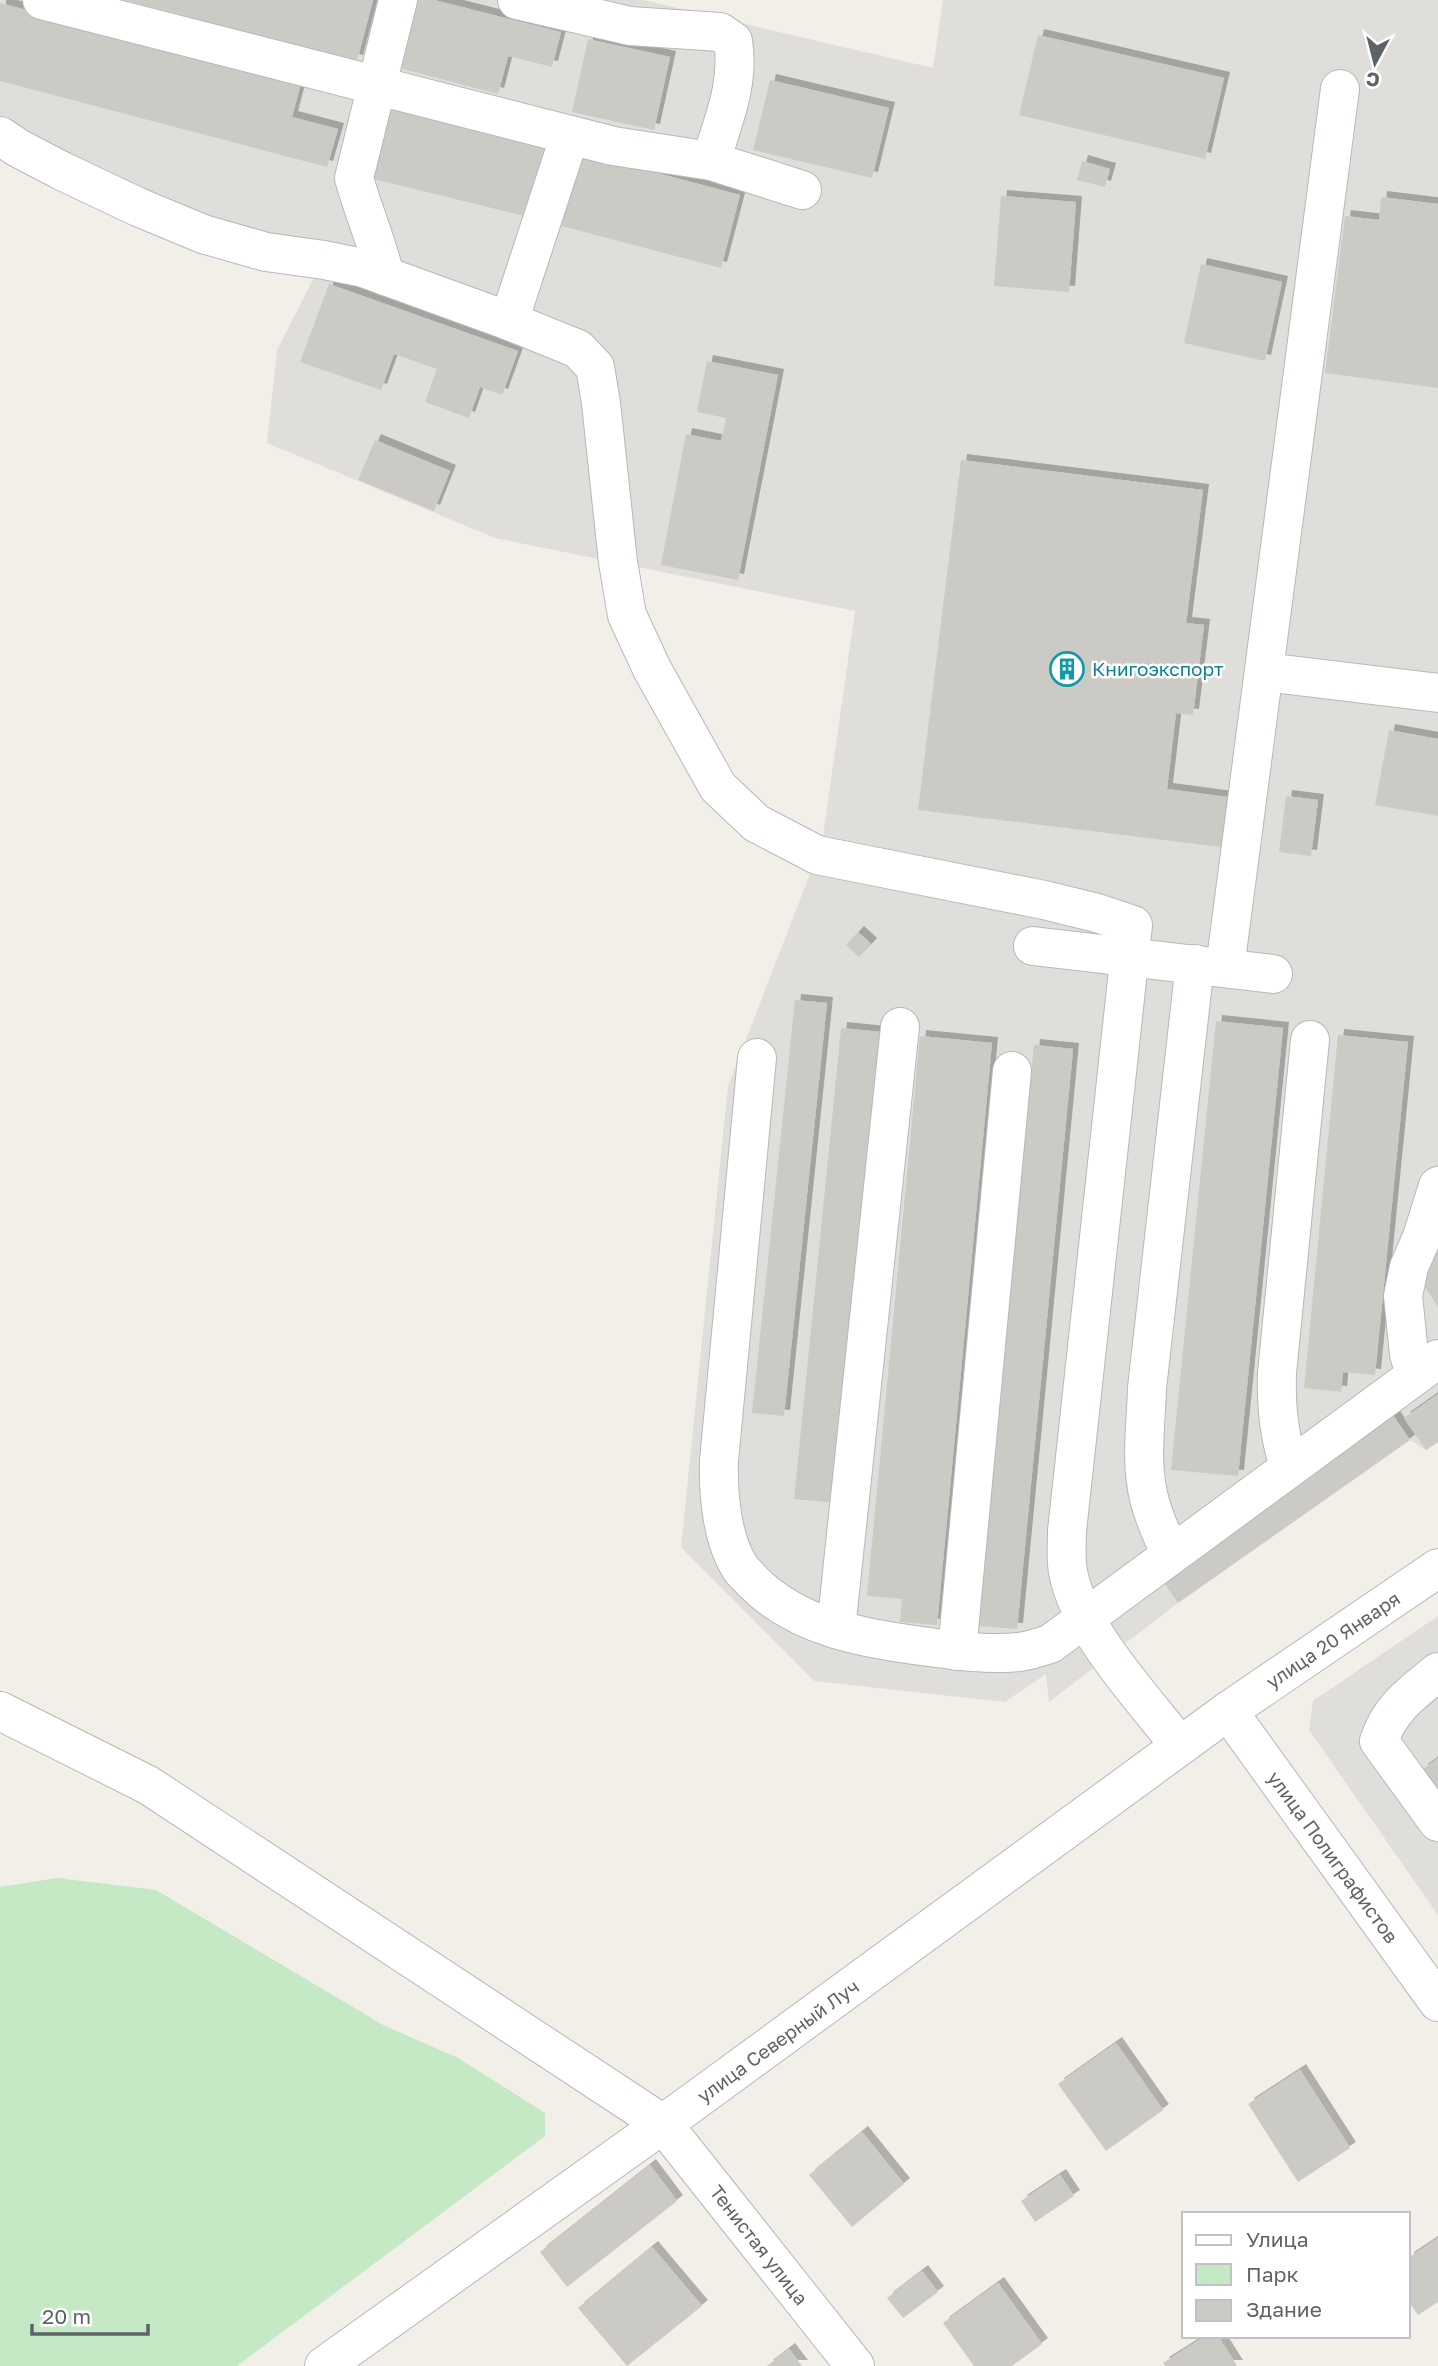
<svg xmlns="http://www.w3.org/2000/svg" width="1438" height="2366" font-family="'Golos Text',sans-serif">
<style>
.industrial{fill:#e0deda}
.green{fill:#c5e8c5}
.building{fill:#cccac5;filter:url(#shadow)}
.lines{fill:none;stroke-linecap:round;stroke-linejoin:round}
.minor-casing{stroke:#b5b8bc;stroke-width:40}
.minor{stroke:#fff;stroke-width:38}
.labels{text-anchor:middle;stroke-width:5;stroke-linejoin:round;paint-order:stroke}
.culture-label{font-size:19px;fill:#0d838f;stroke:#fff;text-anchor:start}
.street-label{font-size:19px;fill:#5f6368;stroke:#fff}
</style>
<defs>
<filter id="shadow"><feDropShadow dx="6" dy="-6" stdDeviation="0" flood-color="#0004"/></filter>
</defs>
<rect width="100%" height="100%" fill="#f1efe8"/>
<g class="industrial">
<polygon points="0,0 643,0 933,68 943,0 1438,0 1438,1442 1426,1450 1410,1440 1178,1603 1049,1702 1046,1674 1005,1702 814,1681 681,1547 728,1086 822,843 855,611 495,538 267,443 277,350 320,266 0,152"/>
<polygon points="1438,1616 1438,1915 1309,1730 1313,1701"/>
</g>
<polygon class="green" points="57,1878 156,1890 383,2025 458,2058 545,2113 545,2136 237,2366 0,2366 0,1887"/>
<g class="building">
<polygon points="125,0 373,0 357,61"/>
<polygon points="417,0 434,0 561,32 552,67 508,56 498,94 399,68"/>
<polygon points="0,3 301,83 292,117 338,129 327,167 0,81"/>
<polygon points="1038,35 1224,78 1205,159 1019,115"/>
<polygon points="588,39 670,57 654,130 572,112"/>
<polygon points="770,80 889,108 872,178 753,150"/>
<polygon points="388,104 546,143 528,217 370,178"/>
<polygon points="578,152 740,195 721,268 558,225"/>
<polygon points="1082,161 1110,169 1105,187 1077,180"/>
<polygon points="1001,196 1076,202 1069,292 994,286"/>
<polygon points="1381,197 1438,204 1438,388 1325,373 1345,216 1379,220"/>
<polygon points="1201,264 1282,282 1265,361 1184,343"/>
<polygon points="329,284 518,351 502,395 480,387 469,418 425,402 437,369 394,354 381,390 300,362"/>
<polygon points="707,361 778,375 738,580 661,565 686,434 721,441 726,418 697,412"/>
<polygon points="375,440 450,471 434,511 358,480"/>
<polygon points="961,460 1203,490 1186,623 1204,625 1193,715 1176,713 1167,789 1227,797 1221,847 918,810"/>
<polygon points="1389,730 1438,739 1438,816 1375,805"/>
<polygon points="1286,796 1318,800 1311,856 1279,852"/>
<polygon points="858,932 871,944 859,957 846,945"/>
<polygon points="795,1000 827,1003 784,1416 752,1413"/>
<polygon points="1216,1021 1283,1028 1238,1476 1171,1470"/>
<polygon points="841,1028 881,1032 835,1503 794,1499"/>
<polygon points="1338,1035 1408,1042 1375,1375 1343,1372 1341,1392 1304,1388"/>
<polygon points="920,1036 992,1043 937,1625 900,1622 902,1599 867,1596"/>
<polygon points="1034,1045 1073,1049 1017,1629 978,1626"/>
<polygon points="1438,1247 1438,1307 1423,1284"/>
<polygon points="1438,1394 1438,1442 1426,1450 1404,1418"/>
<polygon points="1388,1408 1410,1440 1178,1603 1156,1571"/>
<polygon points="1438,1758 1438,1792 1422,1770"/>
<polygon points="1116,2043 1163,2110 1106,2151 1058,2084"/>
<polygon points="1300,2070 1350,2148 1298,2182 1248,2104"/>
<polygon points="862,2132 904,2184 852,2227 809,2175"/>
<polygon points="650,2165 677,2201 567,2287 540,2252"/>
<polygon points="1060,2175 1074,2196 1035,2222 1021,2201"/>
<polygon points="1438,2238 1438,2302 1418,2315 1408,2301 1408,2258"/>
<polygon points="652,2247 702,2306 627,2366 578,2308"/>
<polygon points="922,2271 938,2292 903,2318 887,2298"/>
<polygon points="998,2283 1042,2344 1012,2366 974,2366 943,2323"/>
<polygon points="1206,2336 1218,2336 1237,2366 1165,2366 1163,2363"/>
<polygon points="789,2349 802,2366 767,2366"/>
</g>
<g class="lines">
<g class="minor-casing">
<g id="minor">
<polyline points="42,0 613,146 711,161 802,190"/>
<path d="M517,0L630,26L720,32L733,41C740,83 723,121 711,161"/>
<path d="M0,136L18,148L62,171L138,207L203,234L266,252L324,260L363,268L509,321L578,349L595,367L601,403L618,562L627,615L652,669L718,787L756,823L817,855L1044,900L1097,913L1133,925L1067,1531C1067,1542 1066,1553 1067,1564C1072,1624 1144,1699 1180,1746"/>
<path d="M385,276C377,242 363,211 354,178L398,0"/>
<polyline points="509,321 570,135"/>
<polyline points="1264,672 1438,693"/>
<polyline points="1033,946 1273,974"/>
<polyline points="1225,968 1340,89"/>
<path d="M757,1058L719,1461C718,1494 722,1541 741,1569C744,1573 749,1577 752,1581C798,1628 866,1639 929,1647C959,1651 989,1655 1019,1652C1029,1651 1040,1647 1050,1644L1438,1359"/>
<polyline points="1415,1374 1409,1354 1403,1296 1409,1267 1422,1237 1438,1186"/>
<path d="M1289,1467C1279,1434 1276,1408 1277,1373L1310,1040"/>
<path d="M1171,1554C1162,1536 1154,1518 1149,1498C1140,1463 1146,1424 1147,1388L1195,964"/>
<polyline points="836,1629 900,1027"/>
<polyline points="957,1651 1012,1071"/>
<path d="M1438,1672C1412,1693 1390,1708 1379,1741L1438,1822"/>
<polyline points="0,1711 148,1785 663,2124 855,2366"/>
<polyline points="1228,1711 1438,2002"/>
<polyline points="324,2366 663,2124 1228,1711 1438,1568"/>
</g>
</g>
<use href="#minor" class="minor"/>
</g>
<defs>
<g id="building-ring" transform="scale(1.75)"><circle r="9.5" fill="#fff" stroke="#0f9aa8" stroke-width="1.5"/><path d="M-4-6H4V6H1V3H-1V6H-4ZM-2.5-4.3h1.7v1.8h-1.7ZM.8-4.3h1.7v1.8H.8ZM-2.5-1h1.7V.8h-1.7ZM.8-1h1.7V.8H.8Z" fill="#0f9aa8"/></g>
</defs>
<g fill-rule="evenodd">
<use href="#building-ring" x="1067" y="669"/>
</g>
<g class="labels">
<g class="culture-label">
<text x="1092" y="676">Книгоэкспорт</text>
</g>
<g class="street-label">
<text transform="translate(1333 1640) rotate(-34)" y="7">улица 20 Января</text>
<text transform="translate(1333 1857) rotate(54)" y="7">улица Полиграфистов</text>
<text transform="translate(778 2041) rotate(-36)" y="7">улица Северный Луч</text>
<text transform="translate(759 2245) rotate(52)" y="7">Тенистая улица</text>
</g>
</g>
<rect x="1182" y="2212" width="228" height="126" fill="#ffffff" stroke="#bfc1c3" stroke-width="2"/>
<rect x="1196" y="2235" width="35" height="10" fill="#ffffff" stroke="#bfc1c3" stroke-width="2"/>
<text x="1246" y="2247" font-size="21" fill="#5f6368">Улица</text>
<rect x="1196" y="2264" width="35" height="21" fill="#c5e8c5" stroke="#bfc1c3" stroke-width="2"/>
<text x="1246" y="2282" font-size="21" fill="#5f6368">Парк</text>
<rect x="1196" y="2300" width="35" height="21" fill="#cccac5" stroke="#bfc1c3" stroke-width="2"/>
<text x="1246" y="2317" font-size="21" fill="#5f6368">Здание</text>
<g transform="translate(1375 63) rotate(187)" stroke="#ffffff" stroke-width="5" paint-order="stroke">
<path d="M0-5L12 26L0 18L-12 26Z" fill="#5f6368"/>
<text y="-10" font-size="19" font-weight="bold" text-anchor="middle" fill="#5f6368">С</text>
</g>
<path d="M32 2324v10h116v-10" fill="none" stroke="#5f6368" stroke-width="3.5"/>
<text x="42" y="2324" font-size="21" fill="#5f6368" stroke="#ffffff" stroke-width="5" paint-order="stroke">20 m</text>
</svg>
